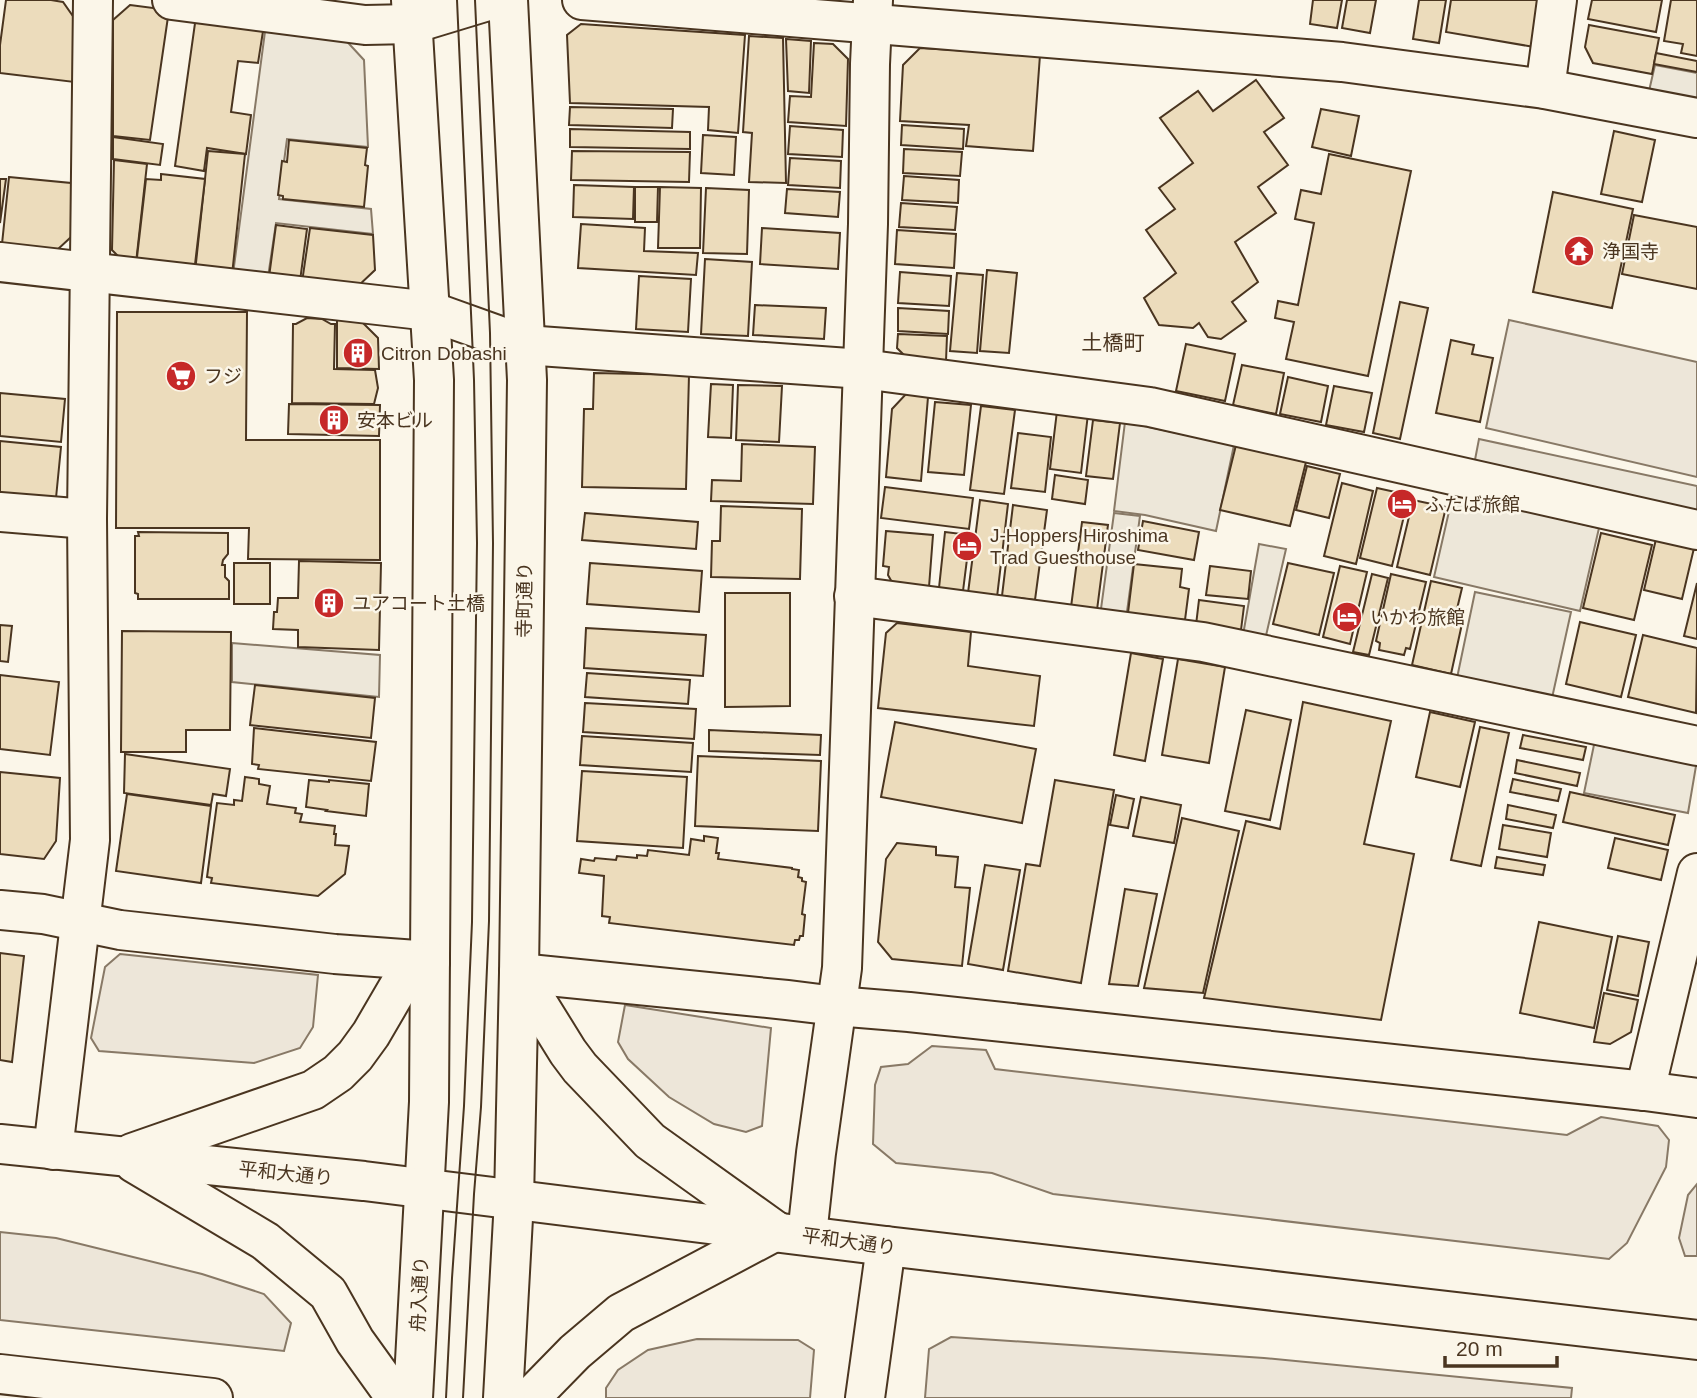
<svg xmlns="http://www.w3.org/2000/svg" width="1697" height="1398" font-family="Helvetica,'Noto Sans JP',sans-serif">
<style>
.green{fill:#ede6d9;stroke:#887966;stroke-width:2}
.parking{fill:#ede7d9;stroke:#887966;stroke-width:2}
.building{fill:#ecdcbc;stroke:#4a3520;stroke-width:2}
.lines{fill:none;stroke-linecap:round;stroke-linejoin:round}
.minor-casing{stroke:#4a3520;stroke-width:42}
.minor{stroke:#fbf6e9;stroke-width:38}
.tram{stroke:#4a3520;stroke-width:2}
.labels{text-anchor:middle;stroke-width:5;stroke-linejoin:round;paint-order:stroke}
.poi-label{font-size:19px;fill:#4a3520;stroke:#fbf6e9;text-anchor:start}
.street-label{font-size:19px;fill:#4a3520;stroke:#fbf6e9}
.neighbourhood-label{font-size:21px;fill:#4a3520;stroke:#fbf6e9}
</style>
<rect width="100%" height="100%" fill="#fbf6e9"/>
<g class="green">
<polygon points="1509,320 1697,362 1697,477 1486,428"/>
<polygon points="120,954 318,975 313,1027 300,1048 254,1063 99,1051 91,1038 105,967"/>
<polygon points="625,1005 771,1028 762,1126 746,1132 714,1124 669,1097 628,1059 618,1042"/>
<polygon points="932,1046 986,1050 995,1069 1567,1135 1601,1117 1658,1126 1669,1140 1666,1167 1627,1243 1609,1259 1053,1194 992,1173 896,1163 873,1144 875,1085 881,1067 908,1064"/>
<polygon points="1697,1184 1697,1256 1685,1256 1679,1238 1688,1195"/>
<polygon points="0,1232 56,1238 202,1274 264,1294 291,1323 284,1351 0,1320"/>
<polygon points="951,1337 1264,1358 1572,1388 1571,1398 925,1398 929,1349"/>
<polygon points="697,1339 798,1340 814,1350 810,1398 606,1398 606,1388 618,1370 648,1350"/>
</g>
<g class="parking">
<polygon points="266,24 340,34 364,60 368,147 287,139 279,199 371,209 373,234 276,223 268,277 233,274"/>
<polygon points="1655,65 1697,73 1697,100 1649,91"/>
<polygon points="1125,422 1234,445 1216,531 1145,515 1114,511"/>
<polygon points="1479,439 1697,486 1697,513 1474,465"/>
<polygon points="1453,494 1599,528 1580,611 1434,577"/>
<polygon points="1114,513 1140,516 1126,619 1100,616"/>
<polygon points="1259,544 1286,549 1265,640 1243,635"/>
<polygon points="1475,592 1571,612 1552,698 1457,678"/>
<polygon points="232,643 380,655 379,697 232,682"/>
<polygon points="1595,740 1697,760 1688,813 1584,793"/>
</g>
<g class="building">
<polygon points="6,0 51,0 63,2 77,22 74,82 0,73 0,45"/>
<polygon points="1313,0 1342,0 1337,28 1310,24"/>
<polygon points="1347,0 1376,0 1370,33 1342,28"/>
<polygon points="1419,0 1446,0 1439,43 1413,39"/>
<polygon points="1451,0 1540,0 1534,47 1446,32"/>
<polygon points="1592,0 1662,0 1656,32 1588,19"/>
<polygon points="1671,0 1697,0 1697,56 1681,53 1683,44 1664,41"/>
<polygon points="130,5 169,10 150,140 113,136 113,20"/>
<polygon points="196,16 264,25 258,63 238,61 231,112 251,115 246,154 207,148 204,171 175,166"/>
<polygon points="581,24 745,35 738,133 708,130 709,107 570,103 567,35"/>
<polygon points="1589,25 1659,38 1652,74 1593,63 1585,47"/>
<polygon points="749,36 783,38 786,183 749,182 752,133 743,132"/>
<polygon points="786,39 811,41 809,93 788,91"/>
<polygon points="814,43 833,44 848,59 846,126 788,122 790,96 811,97"/>
<polygon points="920,48 1040,55 1033,151 966,146 969,125 900,121 903,65"/>
<polygon points="1656,53 1697,61 1697,72 1654,64"/>
<polygon points="1256,80 1284,118 1264,132 1288,165 1258,187 1276,213 1235,242 1258,282 1232,302 1246,321 1221,339 1208,337 1199,323 1193,328 1159,325 1144,298 1176,273 1146,230 1175,209 1159,188 1193,163 1160,118 1198,91 1213,111"/>
<polygon points="570,107 673,109 672,128 569,125"/>
<polygon points="1321,109 1359,116 1351,156 1312,147"/>
<polygon points="902,125 964,129 963,149 901,145"/>
<polygon points="790,126 843,130 842,157 788,154"/>
<polygon points="570,129 690,132 690,149 570,147"/>
<polygon points="1614,131 1655,140 1642,202 1601,194"/>
<polygon points="703,135 736,137 734,175 701,173"/>
<polygon points="113,137 163,144 160,165 113,159"/>
<polygon points="289,140 367,148 365,165 368,166 364,207 283,199 283,196 278,195 282,161 287,162"/>
<polygon points="904,149 962,152 960,176 903,173"/>
<polygon points="208,151 245,154 232,275 195,272"/>
<polygon points="572,151 690,152 689,182 571,180"/>
<polygon points="1329,154 1411,171 1368,376 1286,359 1294,322 1275,318 1278,301 1298,305 1314,223 1295,219 1301,190 1321,194"/>
<polygon points="790,158 841,161 840,188 788,185"/>
<polygon points="114,160 147,164 136,263 125,263 112,250"/>
<polygon points="161,174 205,179 194,273 136,266 146,179 161,180"/>
<polygon points="904,176 959,180 958,203 902,200"/>
<polygon points="9,177 71,183 71,237 56,251 2,244"/>
<polygon points="0,179 6,179 0,223"/>
<polygon points="574,185 634,187 633,219 573,217"/>
<polygon points="635,187 658,187 657,222 635,222"/>
<polygon points="660,187 701,188 700,248 658,248"/>
<polygon points="706,188 749,190 747,254 703,253"/>
<polygon points="787,189 840,192 838,217 785,213"/>
<polygon points="1553,192 1633,209 1612,308 1533,292"/>
<polygon points="901,203 957,207 955,230 899,227"/>
<polygon points="1634,215 1697,227 1697,289 1622,274"/>
<polygon points="581,224 645,228 644,251 698,253 696,275 578,268"/>
<polygon points="276,225 307,229 300,281 269,277"/>
<polygon points="310,228 373,235 375,270 356,288 302,282"/>
<polygon points="762,228 840,233 838,269 760,264"/>
<polygon points="897,230 956,234 954,268 895,264"/>
<polygon points="705,259 752,262 748,336 701,334"/>
<polygon points="987,270 1017,273 1009,353 980,351"/>
<polygon points="900,272 951,276 949,306 898,303"/>
<polygon points="957,273 983,275 977,353 950,351"/>
<polygon points="639,276 691,279 688,332 636,329"/>
<polygon points="1400,302 1428,308 1400,439 1373,433"/>
<polygon points="755,305 826,308 824,339 753,335"/>
<polygon points="898,308 949,311 948,334 898,331"/>
<polygon points="117,312 247,312 246,440 380,440 380,560 248,559 249,528 116,528"/>
<polygon points="307,318 322,319 331,324 335,324 334,369 375,370 378,388 374,404 292,403 293,324 296,324"/>
<polygon points="337,318 360,320 378,338 379,369 337,368"/>
<polygon points="898,334 947,336 946,361 908,359 897,348"/>
<polygon points="1451,340 1474,345 1472,354 1493,358 1480,422 1436,413"/>
<polygon points="1186,344 1235,354 1225,401 1176,391"/>
<polygon points="1242,365 1284,373 1276,414 1233,405"/>
<polygon points="594,373 689,375 686,489 582,487 584,409 593,409"/>
<polygon points="1288,377 1328,386 1321,422 1280,414"/>
<polygon points="711,384 733,385 731,438 708,437"/>
<polygon points="738,385 782,386 779,442 736,440"/>
<polygon points="1334,386 1372,393 1364,432 1326,425"/>
<polygon points="0,393 65,399 61,442 0,436"/>
<polygon points="906,394 928,397 921,481 886,477 892,409"/>
<polygon points="935,402 971,405 964,475 928,472"/>
<polygon points="289,404 380,405 379,436 288,434"/>
<polygon points="981,406 1015,410 1004,494 970,490"/>
<polygon points="1057,411 1088,414 1081,473 1050,469"/>
<polygon points="1093,420 1120,423 1113,479 1086,476"/>
<polygon points="1018,433 1051,437 1045,492 1011,488"/>
<polygon points="0,441 61,447 56,498 0,493"/>
<polygon points="742,444 815,447 813,504 711,501 712,480 741,481"/>
<polygon points="1236,445 1306,462 1290,526 1220,510"/>
<polygon points="1307,466 1340,474 1329,518 1296,510"/>
<polygon points="1055,475 1088,480 1085,504 1052,499"/>
<polygon points="1342,483 1373,491 1356,564 1324,556"/>
<polygon points="885,487 973,498 969,529 881,518"/>
<polygon points="1377,488 1409,495 1392,566 1360,558"/>
<polygon points="980,500 1008,504 997,597 968,593"/>
<polygon points="1413,500 1446,507 1430,575 1397,567"/>
<polygon points="1013,505 1047,510 1035,600 1002,596"/>
<polygon points="721,506 802,509 800,579 711,577 712,541 720,541"/>
<polygon points="585,513 698,522 696,549 582,540"/>
<polygon points="1143,521 1199,532 1194,560 1138,550"/>
<polygon points="1082,522 1108,525 1097,610 1071,607"/>
<polygon points="886,531 933,535 929,587 893,584 888,575 889,567 883,566"/>
<polygon points="138,532 228,533 228,554 223,560 222,565 225,565 225,577 229,581 229,599 138,599 138,594 135,593 135,536 139,536"/>
<polygon points="945,532 970,535 963,591 939,588"/>
<polygon points="1601,533 1652,545 1634,620 1583,608"/>
<polygon points="1656,539 1694,548 1682,599 1644,590"/>
<polygon points="299,561 381,563 379,650 298,647 298,630 273,629 274,612 277,612 278,598 298,598"/>
<rect x="234" y="563" width="36" height="41"/>
<polygon points="590,563 702,571 699,612 587,604"/>
<polygon points="1288,563 1334,573 1319,635 1273,624"/>
<polygon points="1134,564 1182,569 1180,587 1189,589 1185,620 1128,613"/>
<polygon points="1210,566 1251,571 1248,599 1206,595"/>
<polygon points="1340,566 1367,572 1350,644 1323,637"/>
<polygon points="1372,574 1388,578 1369,655 1353,652"/>
<polygon points="1391,574 1426,582 1410,649 1406,648 1404,655 1379,650 1380,643 1376,641"/>
<polygon points="1431,581 1462,588 1457,609 1465,610 1451,674 1412,665"/>
<polygon points="1697,583 1697,639 1684,636"/>
<polygon points="725,593 790,593 790,706 725,707"/>
<polygon points="1199,600 1244,606 1241,630 1196,625"/>
<polygon points="1580,622 1636,635 1621,697 1566,684"/>
<polygon points="897,623 971,632 968,666 1040,676 1034,726 878,708 886,633"/>
<polygon points="0,625 12,626 8,662 0,661"/>
<polygon points="586,628 706,635 703,676 584,668"/>
<polygon points="122,631 231,632 230,730 186,730 186,752 121,752"/>
<polygon points="1643,635 1697,648 1696,713 1628,697"/>
<polygon points="1131,653 1163,659 1145,761 1114,755"/>
<polygon points="1178,659 1225,667 1209,763 1162,755"/>
<polygon points="587,673 690,680 688,704 585,697"/>
<polygon points="0,675 59,682 50,755 0,749"/>
<polygon points="255,685 375,698 371,738 250,725"/>
<polygon points="1303,702 1391,721 1364,844 1414,854 1381,1020 1204,998 1246,821 1280,829"/>
<polygon points="585,703 696,709 694,739 583,732"/>
<polygon points="1246,710 1291,720 1270,820 1225,811"/>
<polygon points="1430,712 1475,722 1460,787 1416,777"/>
<polygon points="895,722 1036,749 1022,823 881,797"/>
<polygon points="1480,727 1509,733 1481,866 1451,860"/>
<polygon points="254,728 376,742 371,781 258,769 259,765 252,764"/>
<polygon points="709,730 821,735 820,755 709,751"/>
<polygon points="1523,735 1586,747 1583,760 1520,748"/>
<polygon points="582,736 693,743 691,772 580,765"/>
<polygon points="125,754 230,769 226,796 213,794 211,805 124,793"/>
<polygon points="698,756 821,761 818,831 695,826"/>
<polygon points="1517,760 1580,773 1577,786 1515,773"/>
<polygon points="582,771 687,777 683,848 577,841"/>
<polygon points="0,772 60,778 56,841 44,859 0,854"/>
<polygon points="245,777 259,779 259,784 270,786 267,804 296,808 295,813 302,814 300,822 335,826 334,834 336,834 335,845 349,846 345,874 318,896 211,883 212,878 207,877 217,803 234,805 234,800 242,801"/>
<polygon points="1513,779 1561,789 1558,801 1510,792"/>
<polygon points="309,780 329,782 329,780 369,784 366,816 326,811 327,810 306,807"/>
<polygon points="1055,780 1114,790 1081,983 1008,971 1026,864 1040,866"/>
<polygon points="1570,792 1675,815 1668,845 1563,822"/>
<polygon points="127,794 211,806 201,883 116,871"/>
<polygon points="1116,795 1134,799 1128,828 1110,825"/>
<polygon points="1141,797 1181,805 1174,843 1133,836"/>
<polygon points="1508,805 1556,815 1553,828 1506,819"/>
<polygon points="1182,818 1239,831 1203,993 1144,988"/>
<polygon points="1503,825 1551,833 1547,857 1499,849"/>
<polygon points="704,836 718,838 716,853 719,853 718,859 792,868 792,869 799,870 798,877 802,878 802,881 806,882 802,914 805,915 803,936 800,936 799,940 795,940 794,945 609,923 610,917 602,916 604,876 579,873 581,859 594,861 595,858 616,860 617,856 637,858 637,855 647,856 648,850 689,855 691,839 704,841"/>
<polygon points="1615,838 1668,850 1661,880 1608,868"/>
<polygon points="897,843 936,847 936,855 958,857 955,887 970,888 962,966 892,959 878,942 886,859"/>
<polygon points="1497,857 1545,865 1543,875 1495,868"/>
<polygon points="985,865 1020,870 1003,970 968,964"/>
<polygon points="1125,889 1157,894 1138,986 1109,984"/>
<polygon points="1539,922 1612,937 1594,1028 1520,1013"/>
<polygon points="1618,936 1649,942 1638,996 1607,990"/>
<polygon points="0,953 24,956 12,1062 0,1060"/>
<polygon points="1604,993 1638,1000 1631,1032 1610,1044 1594,1042"/>
</g>
<g class="lines">
<g class="minor-casing">
<g id="minor">
<polyline points="172,0 365,25 412,24 491,0"/>
<polyline points="411,0 434,380 429,1102 413,1398"/>
<polyline points="582,0 1342,62 1545,89 1697,118"/>
<polyline points="1545,89 1557,0"/>
<polyline points="0,262 430,311 525,345 863,369 1150,407 1697,530"/>
<polyline points="0,512 87,519"/>
<polyline points="854,596 1203,642 1697,746"/>
<polyline points="0,910 43,914 120,930 335,954 430,961"/>
<polyline points="519,973 787,1000 836,1006 909,1012 1645,1091 1697,1098"/>
<polyline points="519,973 568,1052 580,1068 650,1141 773,1229"/>
<polyline points="1645,1091 1697,873"/>
<polyline points="0,1144 364,1181 886,1246 1697,1340"/>
<polyline points="53,1150 90,840 87,519 93,0"/>
<polyline points="132,1153 313,1090 338,1073 355,1056 371,1034 403,979 430,961"/>
<polyline points="134,1163 265,1241 328,1293 355,1341 396,1398"/>
<polyline points="807,1235 816,1153 842,968 868,224 870,64 873,0"/>
<polyline points="0,1374 213,1398"/>
<polyline points="503,1398 514,1200 519,973 527,380 508,0"/>
<polyline points="530,1398 575,1352 621,1313 776,1231"/>
<polyline points="865,1398 886,1246"/>
</g>
</g>
<use href="#minor" class="minor"/>
<g class="tram">
<polyline points="446,1398 452,1278 464,1106 472,922 477,543 474,380 457,0"/>
<polyline points="463,1398 474,1194 481,1107 489,921 493,543 490,333 475,0"/>
</g>
</g>
<defs>
<g id="temple-disc" transform="scale(1.575)"><circle r="9.5" fill="#c62828" stroke="#fbf6e9"/><path d="M0-6L5-2H3V0L6.5 2.5H4V6H1.5V3h-3V6H-4V2.5H-6.5L-3 0V-2H-5Z" fill="#fff"/></g>
<g id="building-disc" transform="scale(1.575)"><circle r="9.5" fill="#c62828" stroke="#fbf6e9"/><path d="M-4-6H4V6H1V3H-1V6H-4ZM-2.5-4.3h1.7v1.8h-1.7ZM.8-4.3h1.7v1.8H.8ZM-2.5-1h1.7V.8h-1.7ZM.8-1h1.7V.8H.8Z" fill="#fff"/></g>
<g id="supermarket-disc" transform="scale(1.575)"><circle r="9.5" fill="#c62828" stroke="#fbf6e9"/><path d="M-6-5.5h2.5l.6 2H6L4.5 2H-2.5L-4.4-4H-6ZM-1.5 3.2a1.3 1.3 0 1 0 .1 0ZM3 3.2a1.3 1.3 0 1 0 .1 0Z" fill="#fff"/></g>
<g id="hotel-disc" transform="scale(1.575)"><circle r="9.5" fill="#c62828" stroke="#fbf6e9"/><path d="M-6-4.5h1.5V1H6V5H4.5V3h-9V5H-6ZM-4 0a1.8 1.8 0 1 1 3.6 0ZM.5 0V-2.5h3Q6-2.5 6 0Z" fill="#fff"/></g>
</defs>
<g fill-rule="evenodd">
<use href="#temple-disc" x="1579" y="251"/>
<use href="#building-disc" x="358" y="353"/>
<use href="#supermarket-disc" x="181" y="376"/>
<use href="#building-disc" x="334" y="420"/>
<use href="#hotel-disc" x="1402" y="504"/>
<use href="#hotel-disc" x="967" y="546"/>
<use href="#building-disc" x="329" y="603"/>
<use href="#hotel-disc" x="1347" y="617"/>
</g>
<g class="labels">
<g class="poi-label">
<text x="1602" y="258">浄国寺</text>
<text x="381" y="360">Citron Dobashi</text>
<text x="204" y="383">フジ</text>
<text x="357" y="427">安本ビル</text>
<text x="1425" y="511">ふたば旅館</text>
<text x="990" y="542">J-Hoppers Hiroshima<tspan x="990" dy="22">Trad Guesthouse</tspan></text>
<text x="352" y="610">ユアコート土橋</text>
<text x="1370" y="624">いかわ旅館</text>
</g>
<g class="street-label">
<text transform="translate(524 600) rotate(-89)" y="7">寺町通り</text>
<text transform="translate(286 1173) rotate(6)" y="7">平和大通り</text>
<text transform="translate(849 1241) rotate(8)" y="7">平和大通り</text>
<text transform="translate(419 1294) rotate(-87)" y="7">舟入通り</text>
</g>
<g class="neighbourhood-label">
<text x="1113" y="350">土橋町</text>
</g>
</g>
<path d="M1445 1356v10h112v-10" fill="none" stroke="#4a3520" stroke-width="3.5"/>
<text x="1456" y="1356" font-size="21" fill="#4a3520" stroke="#fbf6e9" stroke-width="5" paint-order="stroke">20 m</text>
</svg>
